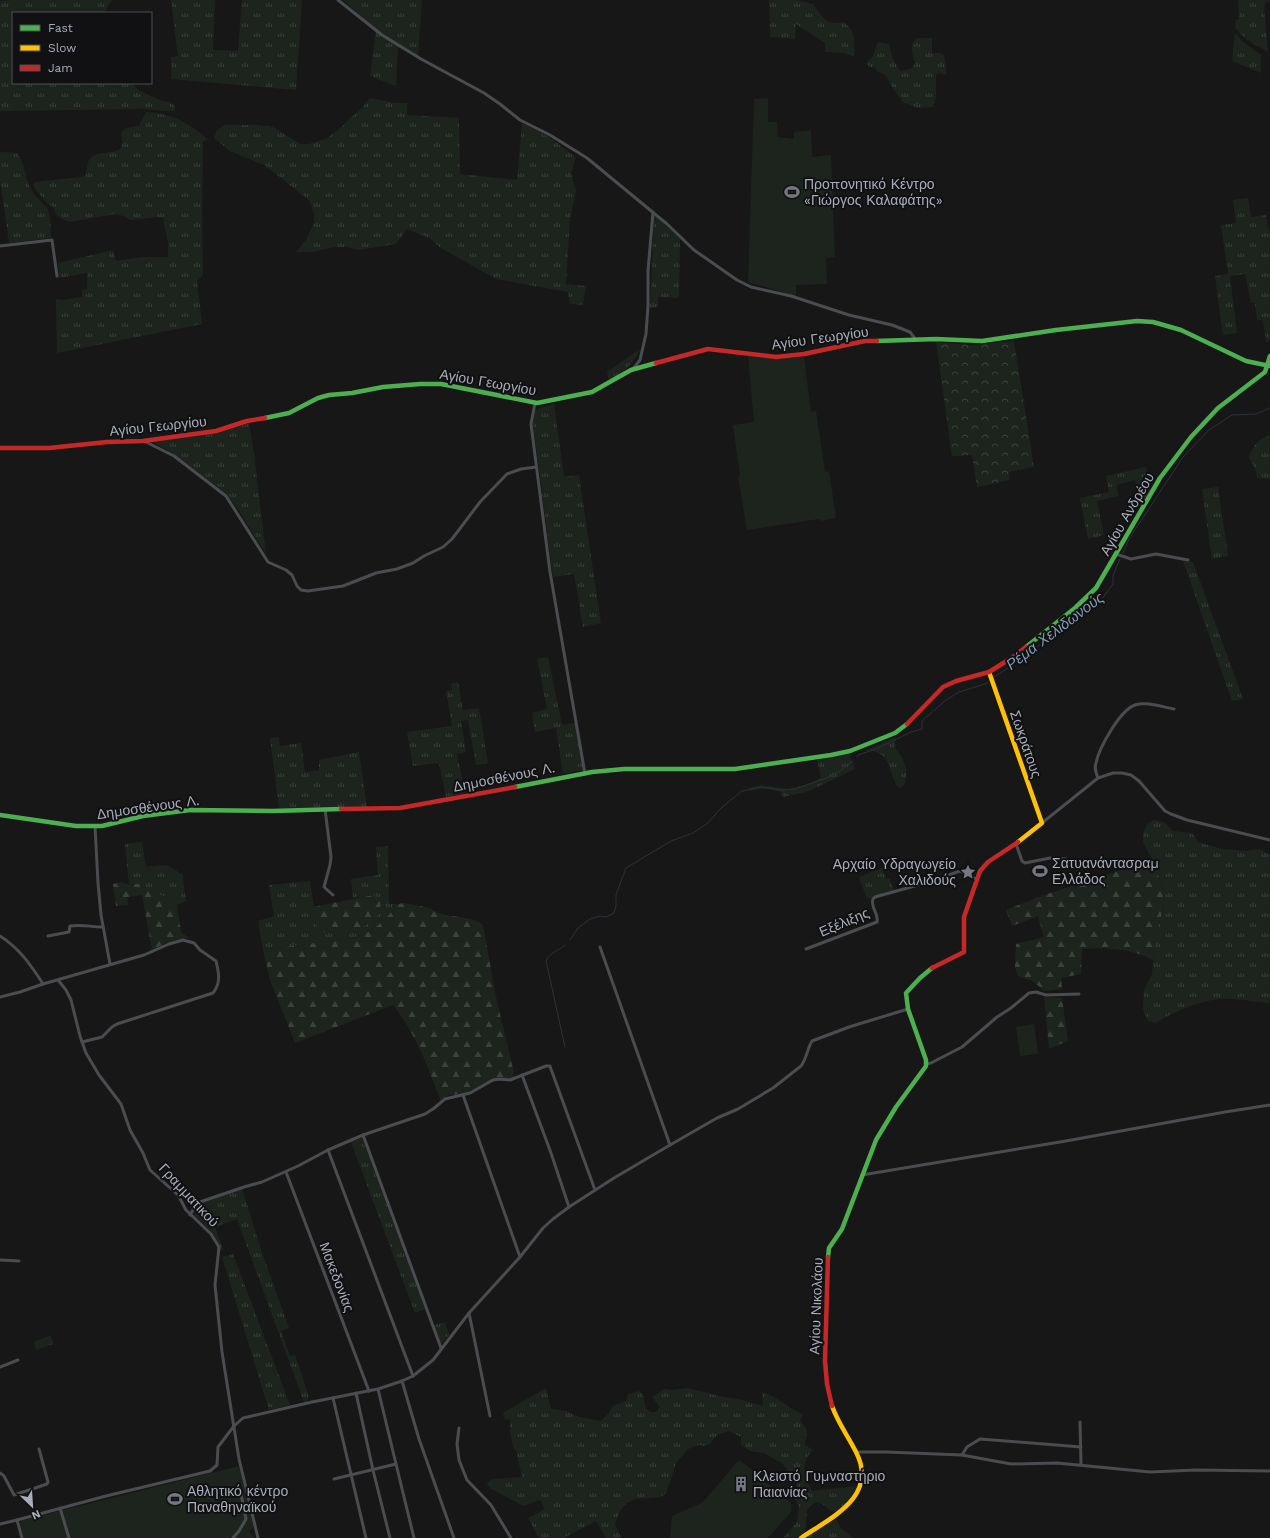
<svg xmlns="http://www.w3.org/2000/svg" width="1270" height="1538" font-family="'Work Sans',sans-serif">
<style>
.grass{fill:url(#grass-tufts)}
.forest{fill:url(#forest-firs)}
.park{fill:url(#park-crowns)}
.garden{fill:#1d241e}
.lines{fill:none;stroke-linecap:round;stroke-linejoin:round}
.stream{stroke:#2a3239;stroke-width:1}
.street{stroke:#4b4c50;stroke-width:3}
.fast{stroke:#4caf50;stroke-width:4.5}
.slow{stroke:#ffc107;stroke-width:4.5}
.jam{stroke:#c62828;stroke-width:4.5}
.labels{text-anchor:middle;stroke-width:4;stroke-linejoin:round;paint-order:stroke}
.poi-label{font-size:14px;fill:#a8adb8;stroke:#111113;text-anchor:start}
.street-label{font-size:14px;fill:#a8adb8;stroke:#111113}
.water-label{font-size:15px;font-style:italic;fill:#7f9bb3;stroke:#111113}
</style>
<defs>
<pattern id="grass-tufts" width="24" height="20" patternUnits="userSpaceOnUse"><rect width="24" height="20" fill="#1d241e"/><path d="M3 7l-1-3M5 7V3M7 7l1-3M15 17l-1-3M17 17v-4M19 17l1-3" fill="none" stroke="#3b413d"/></pattern>
<pattern id="forest-firs" width="22" height="20" patternUnits="userSpaceOnUse"><rect width="22" height="20" fill="#1d241e"/><path d="M5 1l3.5 6h-7zM16 11l3.5 6h-7z" fill="#3b413d"/></pattern>
<pattern id="park-crowns" width="20" height="18" patternUnits="userSpaceOnUse"><rect width="20" height="18" fill="#1d241e"/><path d="M2 6a3 3 0 1 1 6 0M12 15a3 3 0 1 1 6 0" fill="none" stroke="#3b413d"/></pattern>
</defs>
<rect width="100%" height="100%" fill="#171717"/>
<g class="grass">
<polygon points="13,0 112,0 104,13 13,13 13,83 125,83 133,84 138,90 162,101 170,102 175,106 175,111 163,111 146,109 0,111 0,1"/>
<polygon points="171,0 215,0 213,50 238,51 242,0 302,0 296,90 171,79 171,57 178,56"/>
<polygon points="343,0 422,0 418,57 399,45 398,49 396,86 370,76 376,29"/>
<path d="M769,0H796L813,4C821,15 827,27 843,22C857,31 854,41 854,57L845,53L825,52V43L796,24L795,39L770,37Z"/>
<polygon points="1238,0 1270,0 1270,2 1266,2 1264,6 1268,52 1247,40 1235,28 1236,20 1239,19"/>
<polygon points="1235,33 1243,42 1261,55 1261,73 1232,61"/>
<path d="M918,38H932V53H940L944,55L946,68V75L939,73L936,75V97L933,107L918,108L903,102L892,87L887,77L884,74L878,72L875,68L870,67L866,63L872,58L878,42L889,44L892,57L900,71L911,69L915,64C913,54 908,43 918,38Z"/>
<polygon points="370,98 395,103 407,103 407,115 459,118 460,174 517,180 522,123 549,137 576,157 571,173 576,191 570,219 566,284 586,286 583,305 570,304 568,292 496,279 441,248 429,238 407,229 396,244 358,250 347,247 334,247 313,252 296,252 306,240 314,223 314,214 310,201 266,166 230,151 214,138 217,130 226,125 256,125 273,127 300,144 309,144 326,139 343,126 350,118 362,108"/>
<path d="M146,112C171,113 190,123 208,140L203,141L202,213L203,275L197,281L202,324L57,353L56,299L62,300L82,297V290L87,289V273L59,278L58,263L113,250L116,261L143,257H168V243L163,218L159,217L130,220L124,216L115,214L70,222L62,219L56,214L54,208L45,201L33,186L34,182L81,177L85,176C87,171 87,164 89,160C95,149 120,156 122,145C123,141 121,136 121,132L126,128L139,126Z"/>
<path d="M0,152L17,153C25,164 24,173 29,185C32,194 40,200 46,207C52,215 50,229 51,238L9,243L0,180Z"/>
<polygon points="1248,198 1251,217 1266,215 1268,229 1270,229 1270,341 1266,342 1263,320 1257,320 1255,303 1251,303 1245,274 1230,276 1237,333 1223,335 1215,276 1228,274 1221,225 1236,223 1233,200"/>
<polygon points="654,215 680,239 679,298 658,297 658,307 650,308"/>
<path d="M640,349C633,366 623,371 609,381L607,372Z"/>
<polygon points="554,404 564,477 579,475 595,584 601,623 583,627 574,574 553,577 533,423 535,411 543,407"/>
<polygon points="249,423 254,454 266,554 242,515 226,493 175,455 152,441 218,433"/>
<path d="M1270,435V479L1257,478L1256,471L1249,457C1253,445 1259,439 1270,435Z"/>
<polygon points="1146,467 1150,491 1141,507 1135,480 1117,485 1118,496 1097,501 1104,535 1088,539 1080,498 1109,492 1106,476"/>
<polygon points="1218,487 1228,556 1212,559 1202,489"/>
<polygon points="1183,561 1193,562 1243,699 1232,701"/>
<polygon points="548,657 562,725 575,723 584,770 563,774 556,728 535,732 532,713 547,709 537,659"/>
<polygon points="458,682 463,710 479,708 488,763 476,765 468,720 461,721 466,752 457,754 465,793 446,797 439,763 413,766 407,732 452,726 446,691 452,690 451,684"/>
<polygon points="279,737 280,746 301,743 305,772 319,770 319,760 359,752 367,807 279,808 270,738"/>
<path d="M896,737L895,748C905,760 909,770 904,786L899,788C890,778 892,760 879,753C875,751 870,751 866,750Z"/>
<path d="M849,754L855,769L807,792L783,797L781,792C770,789 761,787 750,791L749,788L761,785L788,789L809,784L821,778L817,760Z"/>
<path d="M1154,820L1164,822L1173,831L1192,833L1198,842L1222,849L1245,851L1260,849L1270,855V1003C1254,1002 1236,998 1220,999C1202,1000 1170,1013 1156,1023L1148,1021L1143,1009L1144,990L1152,974L1155,939L1161,917L1164,902L1163,890L1159,877L1154,863L1143,842V834L1147,824Z"/>
<polygon points="142,842 146,867 166,865 182,874 186,901 177,905 172,899 147,891 144,883 129,885 125,844"/>
<path d="M388,846L389,904H398C388,917 375,930 359,937L263,950L258,921L274,916L269,885L310,881L314,907L327,904L322,910L374,895L353,898L351,879L378,875L376,847Z"/>
<polygon points="882,868 886,878 890,879 894,891 867,899 859,877"/>
<polygon points="362,1138 425,1309 415,1313 351,1142"/>
<path d="M242,1188L262,1253L289,1328L281,1331L290,1356L295,1355L309,1397L307,1401L304,1402L237,1219L215,1227L223,1250L221,1251C217,1235 206,1225 194,1215L201,1204Z"/>
<polygon points="233,1254 290,1405 269,1410 222,1257"/>
<polygon points="445,1322 449,1335 441,1344 434,1325"/>
<polygon points="51,1335 53,1344 36,1350 34,1342"/>
<path d="M546,1388L551,1409L566,1411L579,1417L601,1421L608,1414L613,1406L626,1401L628,1394L639,1391L643,1395L646,1409L651,1412H656L660,1407L652,1397L664,1389L673,1390L687,1388L719,1396L742,1400L763,1406L762,1392C778,1397 789,1408 803,1415L800,1420L807,1430L805,1445L813,1450C800,1463 804,1477 812,1491L857,1486C854,1494 843,1515 831,1511C826,1508 821,1500 814,1503C812,1504 809,1508 807,1510L805,1531L796,1538H783L797,1522L799,1506L792,1495L798,1489L797,1483L783,1464L764,1453L750,1451L741,1445V1437L729,1431L717,1435L710,1444L704,1446L699,1445L688,1449L676,1463L666,1493L661,1497L636,1499L627,1503L620,1511L615,1524L621,1538H606L596,1521L564,1538H539L528,1518L545,1509L540,1500L523,1506L490,1488L487,1483L493,1479L522,1477L516,1450H514L510,1432V1419L505,1420L503,1413Z"/>
<polygon points="836,1519 841,1528 853,1538 805,1538"/>
</g>
<g class="forest">
<path d="M1154,863L1163,890L1164,902L1161,917L1155,939L1153,960C1131,948 1107,948 1082,949L1081,974L1061,978L1062,989L1045,991L1032,981L1018,976L1015,967L1016,944L1044,937L1038,916L1012,926L1006,910L1044,895L1137,865Z"/>
<path d="M121,882L129,885L144,883L147,891L172,899L177,905L181,932L189,938C175,938 164,944 152,950L142,895L127,897L128,905L116,906L113,884Z"/>
<path d="M374,895L380,899C380,902 381,906 380,909C375,930 337,937 319,931L316,925L322,910L327,904Z"/>
<path d="M404,903L430,908C444,920 468,913 483,925L496,997L514,1073L513,1077L511,1079L488,1082L463,1094L449,1095L441,1101C427,1065 417,1036 393,1005L295,1043L270,980L263,950L359,937C375,930 388,917 398,904Z"/>
<polygon points="1044,997 1062,998 1068,1041 1049,1049"/>
</g>
<polygon class="park" points="1014,341 1034,467 1009,472 1010,480 977,487 972,455 952,456 936,342 971,345"/>
<g class="garden">
<polygon points="768,98 768,122 777,122 778,137 794,139 794,132 811,130 812,157 831,155 835,257 826,258 827,284 796,285 796,296 748,282 754,99"/>
<polygon points="748,356 775,359 804,357 811,412 816,411 825,472 829,471 836,518 820,521 819,519 747,530 738,477 740,476 733,425 754,422"/>
<polygon points="1034,1024 1038,1054 1020,1056 1016,1027"/>
<polygon points="739,1460 747,1466 790,1502 792,1506 791,1512 768,1538 670,1538 672,1516 702,1503"/>
<polygon points="239,1466 254,1527 249,1531 254,1538 24,1538 20,1525 21,1521 24,1520"/>
</g>
<g class="lines">
<g class="stream">
<polyline points="1123,553 1129,539 1183,457 1209,430 1232,415 1256,414 1270,408"/>
<polyline points="994,677 1022,659 1042,643 1070,624 1101,600 1113,584 1113,576 1120,559"/>
<polyline points="857,757 858,755 876,749 911,732 922,729 922,721 946,700 959,692 985,684 988,682"/>
<polyline points="570,940 578,928 590,919 600,916 606,917 614,913 616,906 616,895 626,868 671,841 693,833 708,823 721,808 742,791 761,787 783,790 795,789 829,777 840,771 853,761"/>
<path d="M565,1047L546,961C550,952 559,951 565,945"/>
</g>
<g class="street">
<polyline points="338,0 382,35 421,59 484,93 500,104 520,120 550,135 587,158 667,224 694,250 737,280 751,287 791,296 849,315 892,325 910,332 916,340"/>
<polyline points="0,246 52,240 57,276"/>
<polyline points="633,369 640,360 646,334 648,306 648,271 653,212"/>
<polyline points="535,403 531,424 550,572 585,774"/>
<polyline points="144,441 174,456 226,496 268,562 286,570 292,575 297,586 301,590 308,591 343,586 376,573 397,569 413,563 424,556 443,547 452,539 480,502 507,474 521,469 536,467"/>
<polyline points="1116,554 1131,559 1156,554 1188,560"/>
<path d="M1098,778C1096,773 1094,768 1096,763C1099,748 1120,710 1135,705C1147,701 1162,707 1174,709"/>
<polyline points="325,809 331,857 330,865 324,887 333,895"/>
<polyline points="1042,823 1098,778 1113,773 1122,773 1131,775 1139,781 1165,811 1171,814 1187,820 1270,840"/>
<polyline points="95,826 98,883 101,915 110,964"/>
<polyline points="1016,844 1022,861 1025,863 1050,858 1066,859"/>
<path d="M0,936C19,948 31,965 43,984"/>
<path d="M48,936L69,932L70,926C82,924 91,927 103,927"/>
<polyline points="600,947 670,1145"/>
<path d="M806,949L877,922C879,914 870,907 873,899L875,897L929,882L960,871L976,879"/>
<polyline points="58,980 66,990 71,1000 80,1036 86,1053 99,1075 121,1104 130,1130 143,1153 150,1170 178,1195 186,1210 211,1234 219,1247 215,1285 222,1352 239,1459 258,1538"/>
<path d="M0,997L20,992L43,984L144,955L169,944L183,940L194,943L200,950L216,961C219,973 221,983 213,993L117,1024L112,1027L102,1037L82,1042"/>
<polyline points="926,1064 931,1063 962,1047 997,1017 1011,1008 1029,993 1036,992 1046,995 1079,994"/>
<polyline points="522,1075 551,1153 569,1207"/>
<polyline points="463,1095 520,1257"/>
<polyline points="363,1135 441,1348"/>
<polyline points="328,1150 413,1376"/>
<polyline points="286,1172 369,1391"/>
<polyline points="862,1175 1066,1141 1225,1112 1270,1105"/>
<polyline points="190,1215 196,1205 200,1202 244,1187 262,1182 298,1166 328,1150 363,1135 425,1114 433,1109 445,1099 470,1093 493,1080 499,1079 510,1080 546,1066 550,1066 551,1069 595,1190"/>
<polyline points="0,1260 19,1261"/>
<polyline points="469,1313 490,1416"/>
<polyline points="0,1367 18,1360"/>
<polyline points="402,1381 419,1439 454,1538"/>
<polyline points="356,1393 373,1470 390,1538"/>
<polyline points="333,1398 366,1538"/>
<polyline points="1080,1422 1081,1465"/>
<polyline points="459,1428 457,1444 459,1460 467,1480 491,1505 511,1538"/>
<polyline points="858,1452 886,1452 962,1455 1011,1464 1057,1463 1150,1472 1196,1470 1270,1471"/>
<polyline points="962,1455 967,1447 980,1439 1081,1447"/>
<polyline points="396,1464 414,1538"/>
<polyline points="0,1473 4,1476 14,1495 47,1484 48,1482 39,1449"/>
<polyline points="334,1479 396,1464 378,1389"/>
<polyline points="209,1497 240,1489 246,1519 239,1531 233,1538"/>
<polyline points="60,1508 69,1538"/>
<path d="M17,1520L106,1496L210,1471L217,1465L218,1447L234,1426L243,1418L312,1402L378,1389L402,1381L413,1376L433,1360L469,1313L520,1257L543,1228L553,1219L569,1207L614,1178L670,1145L717,1118L738,1109L773,1088L801,1066C807,1058 807,1049 812,1041L849,1027L908,1009"/>
<polyline points="0,1524 17,1520 22,1538"/>
</g>
<g class="fast">
<polyline points="877,341 936,339 982,341 1056,330 1137,321 1153,322 1181,330 1246,361 1270,366"/>
<polyline points="265,418 289,413 318,398 329,395 352,393 383,387 420,384 441,384 537,403 592,392 631,370 656,363"/>
<polyline points="1026,647 1075,608 1096,588 1160,478 1191,437 1218,408 1265,372 1270,356"/>
<polyline points="515,787 592,772 624,769 735,769 831,755 850,751 895,733 907,724"/>
<polyline points="0,815 76,826 102,826 143,816 190,810 273,811 341,809"/>
<polyline points="828,1257 829,1248 842,1229 876,1140 896,1107 926,1066 926,1060 908,1009 906,993 920,978 932,968"/>
</g>
<g class="slow">
<polyline points="989,672 1042,823 1018,842"/>
<path d="M801,1538C830,1518 879,1497 856,1452C848,1436 838,1423 832,1406"/>
</g>
<g class="jam">
<polyline points="656,363 708,349 776,357 804,354 865,341 877,341"/>
<polyline points="0,448 49,448 107,442 143,441 216,431 247,421 265,418"/>
<polyline points="907,724 943,687 956,681 989,672 1013,657 1026,647"/>
<polyline points="341,809 400,808 515,787"/>
<polyline points="932,968 964,952 964,917 980,871 988,862 1018,842"/>
<polyline points="828,1257 825,1361 827,1384 832,1406"/>
</g>
</g>
<defs>
<g id="stadium-bare" transform="scale(1.2)"><path d="M0-5a6.5 5 0 1 0 0 10a6.5 5 0 1 0 0-10ZM-3.5-1.8h7v3.6h-7Z" fill="#757880" stroke="#111113" stroke-width="2.5" paint-order="stroke"/></g>
<g id="sight-bare" transform="scale(1.2)"><path d="M0-6L1.8-2.2L6-1.7L2.9 1.2L3.7 5.4L0 3.3L-3.7 5.4L-2.9 1.2L-6-1.7L-1.8-2.2Z" fill="#757880" stroke="#111113" stroke-width="2.5" paint-order="stroke"/></g>
<g id="building-bare" transform="scale(1.2)"><path d="M-4-6H4V6H1V3H-1V6H-4ZM-2.5-4.3h1.7v1.8h-1.7ZM.8-4.3h1.7v1.8H.8ZM-2.5-1h1.7V.8h-1.7ZM.8-1h1.7V.8H.8Z" fill="#757880" stroke="#111113" stroke-width="2.5" paint-order="stroke"/></g>
</defs>
<g fill-rule="evenodd">
<use href="#stadium-bare" x="792" y="192"/>
<use href="#stadium-bare" x="1040" y="871"/>
<use href="#sight-bare" x="968" y="872"/>
<use href="#building-bare" x="741" y="1484"/>
<use href="#stadium-bare" x="175" y="1499"/>
</g>
<g class="labels">
<g class="poi-label">
<text x="804" y="189">Προπονητικό Κέντρο<tspan x="804" dy="16">«Γιώργος Καλαφάτης»</tspan></text>
<text x="1052" y="868">Σατυανάντασραμ<tspan x="1052" dy="16">Ελλάδος</tspan></text>
<text x="956" y="869" text-anchor="end">Αρχαίο Υδραγωγείο<tspan x="956" dy="16">Χαλιδούς</tspan></text>
<text x="753" y="1481">Κλειστό Γυμναστήριο<tspan x="753" dy="16">Παιανίας</tspan></text>
<text x="187" y="1496">Αθλητικό κέντρο<tspan x="187" dy="16">Παναθηναϊκού</tspan></text>
</g>
<g class="street-label">
<text transform="translate(820 338) rotate(-8)" y="5">Αγίου Γεωργίου</text>
<text transform="translate(488 382) rotate(10)" y="5">Αγίου Γεωργίου</text>
<text transform="translate(158 426) rotate(-6)" y="5">Αγίου Γεωργίου</text>
<text transform="translate(1127 514) rotate(-60)" y="5">Αγίου Ανδρέου</text>
<text transform="translate(1026 744) rotate(71)" y="5">Σωκράτους</text>
<text transform="translate(504 777) rotate(-11)" y="5">Δημοσθένους Λ.</text>
<text transform="translate(148 807) rotate(-8)" y="5">Δημοσθένους Λ.</text>
<text transform="translate(844 922) rotate(-23)" y="5">Εξέλιξης</text>
<text transform="translate(189 1195) rotate(47)" y="5">Γραμματικού</text>
<text transform="translate(337 1277) rotate(69)" y="5">Μακεδονίας</text>
<text transform="translate(816 1306) rotate(-88)" y="5">Αγίου Νικολάου</text>
</g>
<g class="water-label">
<text transform="translate(1055 631) rotate(-37)" y="5">Ρέμα Χελιδωνούς</text>
</g>
</g>
<rect x="12" y="12" width="140" height="72" fill="#111113" stroke="#4d4f55"/>
<rect x="20" y="25" width="20" height="6" fill="#4caf50" stroke="#4d4f55"/>
<text x="48" y="32" font-size="12" fill="#a8adb8">Fast</text>
<rect x="20" y="45" width="20" height="6" fill="#ffc107" stroke="#4d4f55"/>
<text x="48" y="52" font-size="12" fill="#a8adb8">Slow</text>
<rect x="20" y="65" width="20" height="6" fill="#c62828" stroke="#4d4f55"/>
<text x="48" y="72" font-size="12" fill="#a8adb8">Jam</text>
<g transform="translate(32 1506) rotate(155)" stroke="#111113" stroke-width="3" paint-order="stroke">
<path d="M0-3L7 15L0 10L-7 15Z" fill="#a8adb8"/>
<text y="-6" font-size="11" font-weight="bold" text-anchor="middle" fill="#a8adb8">N</text>
</g>
</svg>
